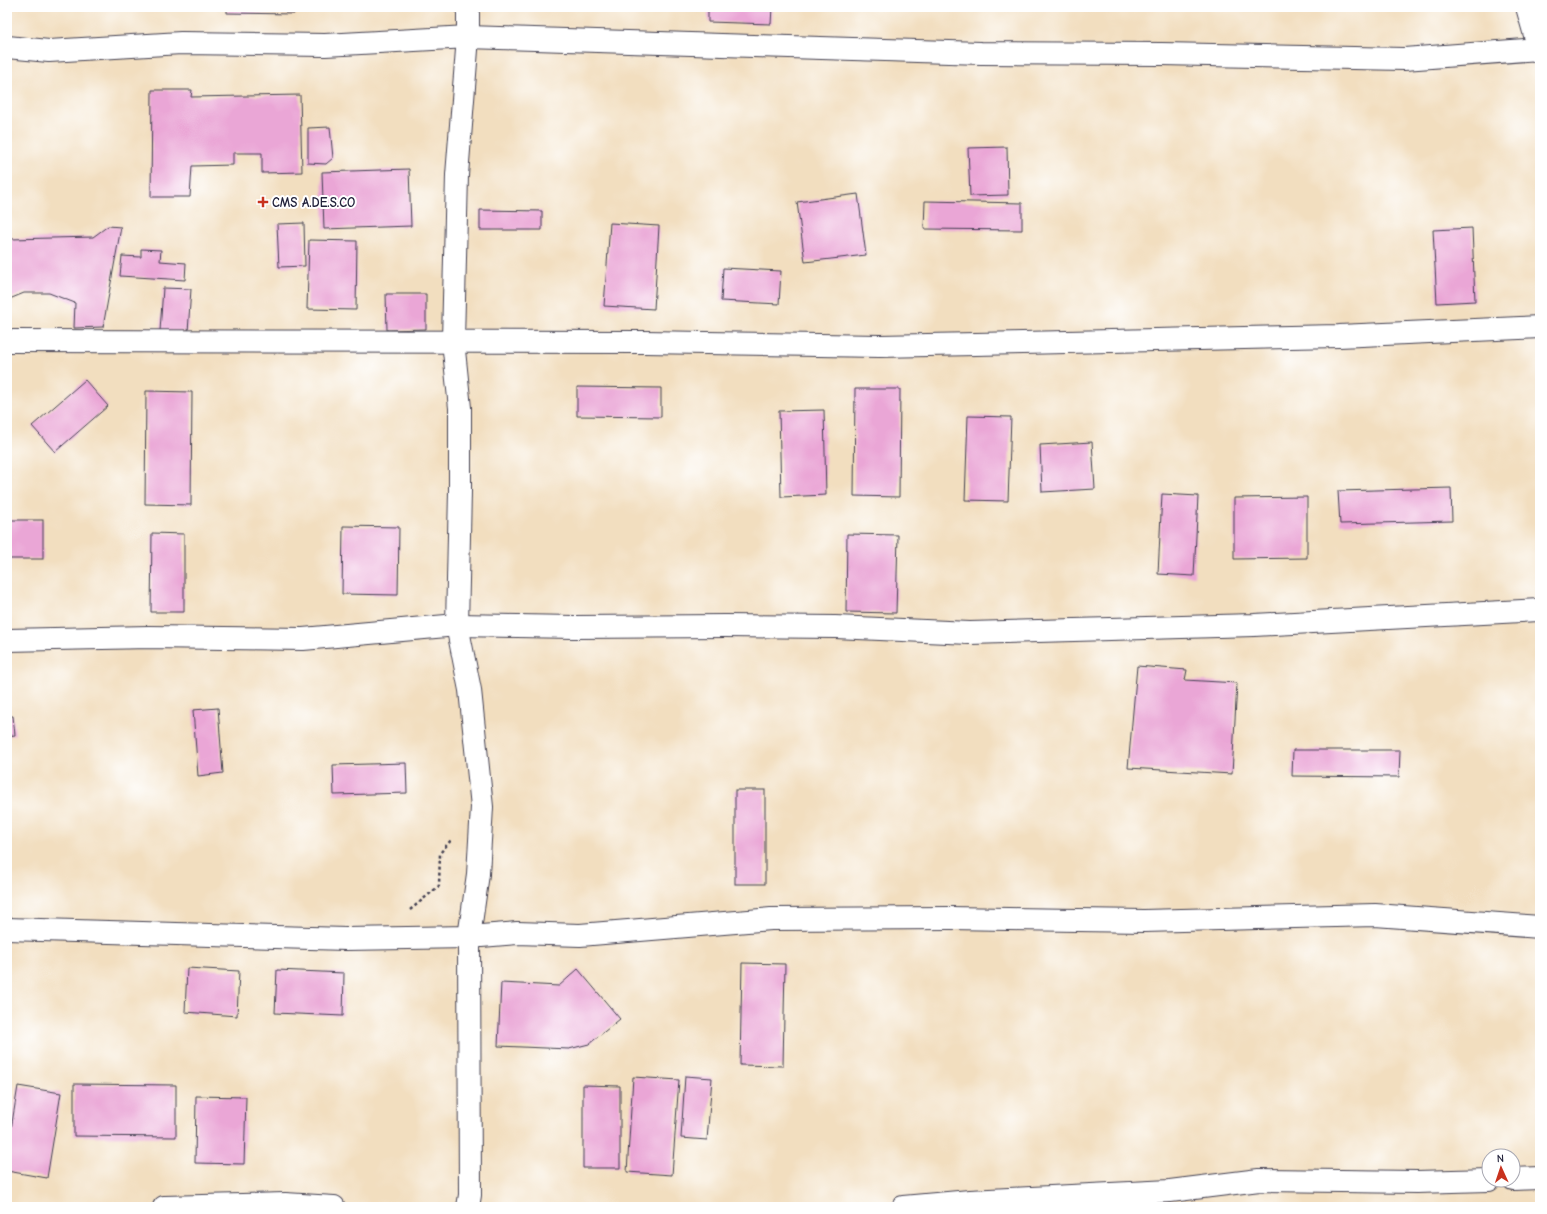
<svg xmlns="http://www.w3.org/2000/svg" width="1547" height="1214" font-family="'Comic Neue',sans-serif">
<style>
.building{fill:#eaa6d6}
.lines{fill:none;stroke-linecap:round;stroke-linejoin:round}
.street-casing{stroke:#413e4f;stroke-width:24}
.path{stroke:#413e4f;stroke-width:2.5;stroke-dasharray:3 3;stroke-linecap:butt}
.street{stroke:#fff;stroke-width:22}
.poi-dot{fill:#c8321e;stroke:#fff;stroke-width:1.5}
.labels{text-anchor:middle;stroke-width:4;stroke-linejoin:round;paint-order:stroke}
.poi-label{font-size:13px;font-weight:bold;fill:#22223b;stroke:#fff;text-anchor:start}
</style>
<rect width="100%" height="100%" fill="#fff"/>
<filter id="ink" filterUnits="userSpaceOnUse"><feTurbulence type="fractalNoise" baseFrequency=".025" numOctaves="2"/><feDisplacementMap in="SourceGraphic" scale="8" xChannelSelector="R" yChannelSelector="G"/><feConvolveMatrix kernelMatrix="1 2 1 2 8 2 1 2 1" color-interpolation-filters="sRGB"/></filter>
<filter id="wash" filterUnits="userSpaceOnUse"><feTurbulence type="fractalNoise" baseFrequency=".012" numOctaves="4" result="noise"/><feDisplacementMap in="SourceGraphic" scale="16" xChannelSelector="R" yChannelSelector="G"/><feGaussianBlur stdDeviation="0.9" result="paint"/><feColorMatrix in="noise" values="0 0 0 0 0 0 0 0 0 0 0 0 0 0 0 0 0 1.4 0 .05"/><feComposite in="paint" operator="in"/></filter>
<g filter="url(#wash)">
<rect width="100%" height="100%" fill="#f2debf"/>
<g id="blocks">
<g class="building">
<polygon points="227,7 294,7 294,14 227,13"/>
<polygon points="708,7 772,7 771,24 708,22"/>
<polygon points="152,90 192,90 191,97 300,95 302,172 262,173 262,153 233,153 233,165 192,166 190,197 151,197"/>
<polygon points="330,127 333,158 326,164 308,163 308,128"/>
<polygon points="1007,147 1008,195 970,196 968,148"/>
<polygon points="409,169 411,226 324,229 322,172"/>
<polygon points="858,194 866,255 805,262 797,202"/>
<polygon points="925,201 1022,203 1022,230 924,229"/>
<polygon points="480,210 542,211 542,230 480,230"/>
<polygon points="304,223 305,266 279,267 277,224"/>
<polygon points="610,223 659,226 654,309 604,306"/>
<polygon points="108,226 121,227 103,327 74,328 75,303 49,293 24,293 7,300 7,230 9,230 11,239 93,237"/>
<polygon points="1472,228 1475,301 1437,303 1433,230"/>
<polygon points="309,240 357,241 356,310 307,309"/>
<polygon points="141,249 161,250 160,261 186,263 185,280 120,276 122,256 141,257"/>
<polygon points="723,268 781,271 779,304 721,301"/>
<polygon points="163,288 191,289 188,332 160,331"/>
<polygon points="386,294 426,294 426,329 387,330"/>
<polygon points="85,380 108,406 55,452 32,426"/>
<polygon points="577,387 661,388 661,417 577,416"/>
<polygon points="855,389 900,389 899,497 854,496"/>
<polygon points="146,391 192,392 191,505 145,504"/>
<polygon points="824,410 826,495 781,497 779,411"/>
<polygon points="968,416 1011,417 1008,501 965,500"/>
<polygon points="1092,442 1095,489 1042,492 1040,445"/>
<polygon points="1451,488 1452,521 1340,524 1338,491"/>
<polygon points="1162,494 1198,496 1194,576 1158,574"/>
<polygon points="1307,497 1307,558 1234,559 1234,498"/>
<rect x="7" y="520" width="36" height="39"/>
<polygon points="343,526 399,527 398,595 342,594"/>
<polygon points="152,533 184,534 184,612 151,612"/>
<polygon points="847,534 898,535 896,613 846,612"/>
<polygon points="1137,666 1187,670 1185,680 1237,683 1232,774 1128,768"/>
<polygon points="218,708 223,773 198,776 193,710"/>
<polygon points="7,716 13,716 15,735 7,736"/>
<polygon points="1293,750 1400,750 1399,777 1292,776"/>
<polygon points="406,763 407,793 334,795 333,765"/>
<rect x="735" y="790" width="30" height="94"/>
<polygon points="742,963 785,964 783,1066 740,1065"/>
<polygon points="187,968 239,971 237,1016 185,1012"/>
<polygon points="578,969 620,1019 589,1044 569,1049 498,1046 501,983 559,986"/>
<polygon points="277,970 344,973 343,1016 275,1013"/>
<polygon points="685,1076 712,1078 707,1140 681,1138"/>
<polygon points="633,1077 679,1080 672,1175 627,1172"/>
<polygon points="74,1084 176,1085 176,1137 74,1136"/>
<polygon points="583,1085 620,1086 620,1168 583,1168"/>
<polygon points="18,1086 61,1093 47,1178 7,1171 7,1154"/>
<polygon points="196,1096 246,1097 244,1164 195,1163"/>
</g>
</g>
</g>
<g filter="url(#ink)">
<use href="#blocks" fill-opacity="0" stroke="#413e4f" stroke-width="1"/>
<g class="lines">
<g class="street-casing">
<g id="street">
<polyline points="1527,7 1540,53"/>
<polyline points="7,47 49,51 181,43 325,45 468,37 981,53 1162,54 1404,59 1539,49"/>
<polyline points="7,341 644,342 880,346 1339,336 1540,327"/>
<polyline points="7,640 149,637 303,639 457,625 574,627 726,626 835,627 970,633 1254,625 1540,610"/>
<polyline points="7,929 346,939 469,937 517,933 580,935 771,919 950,918 1144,921 1375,915 1540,927"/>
<polyline points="1513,1179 1540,1178"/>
<polyline points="164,1207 285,1204 334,1207"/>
<polyline points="468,1207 470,1195 469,937 478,874 482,807 470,690 457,625 460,491 460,408 453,341 457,175 468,37 468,7"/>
<polyline points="903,1207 970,1201 1170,1191 1259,1180 1416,1182 1489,1180"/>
</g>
</g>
<polyline class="path" points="410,910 439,886 440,853 452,839"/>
<use href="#street" class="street"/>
</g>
</g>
<path class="poi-dot" d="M261 196h4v4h4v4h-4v4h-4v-4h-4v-4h4z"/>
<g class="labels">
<g class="poi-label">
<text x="272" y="207">CMS A.DE.S.CO</text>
</g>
</g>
<rect width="1547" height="1214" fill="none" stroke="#fff" stroke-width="24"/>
<g transform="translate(1501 1168) rotate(357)"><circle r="19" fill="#ffffff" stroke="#a7a7b1"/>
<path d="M0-3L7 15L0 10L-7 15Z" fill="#c8321e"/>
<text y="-6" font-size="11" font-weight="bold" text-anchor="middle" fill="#22223b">N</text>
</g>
</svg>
